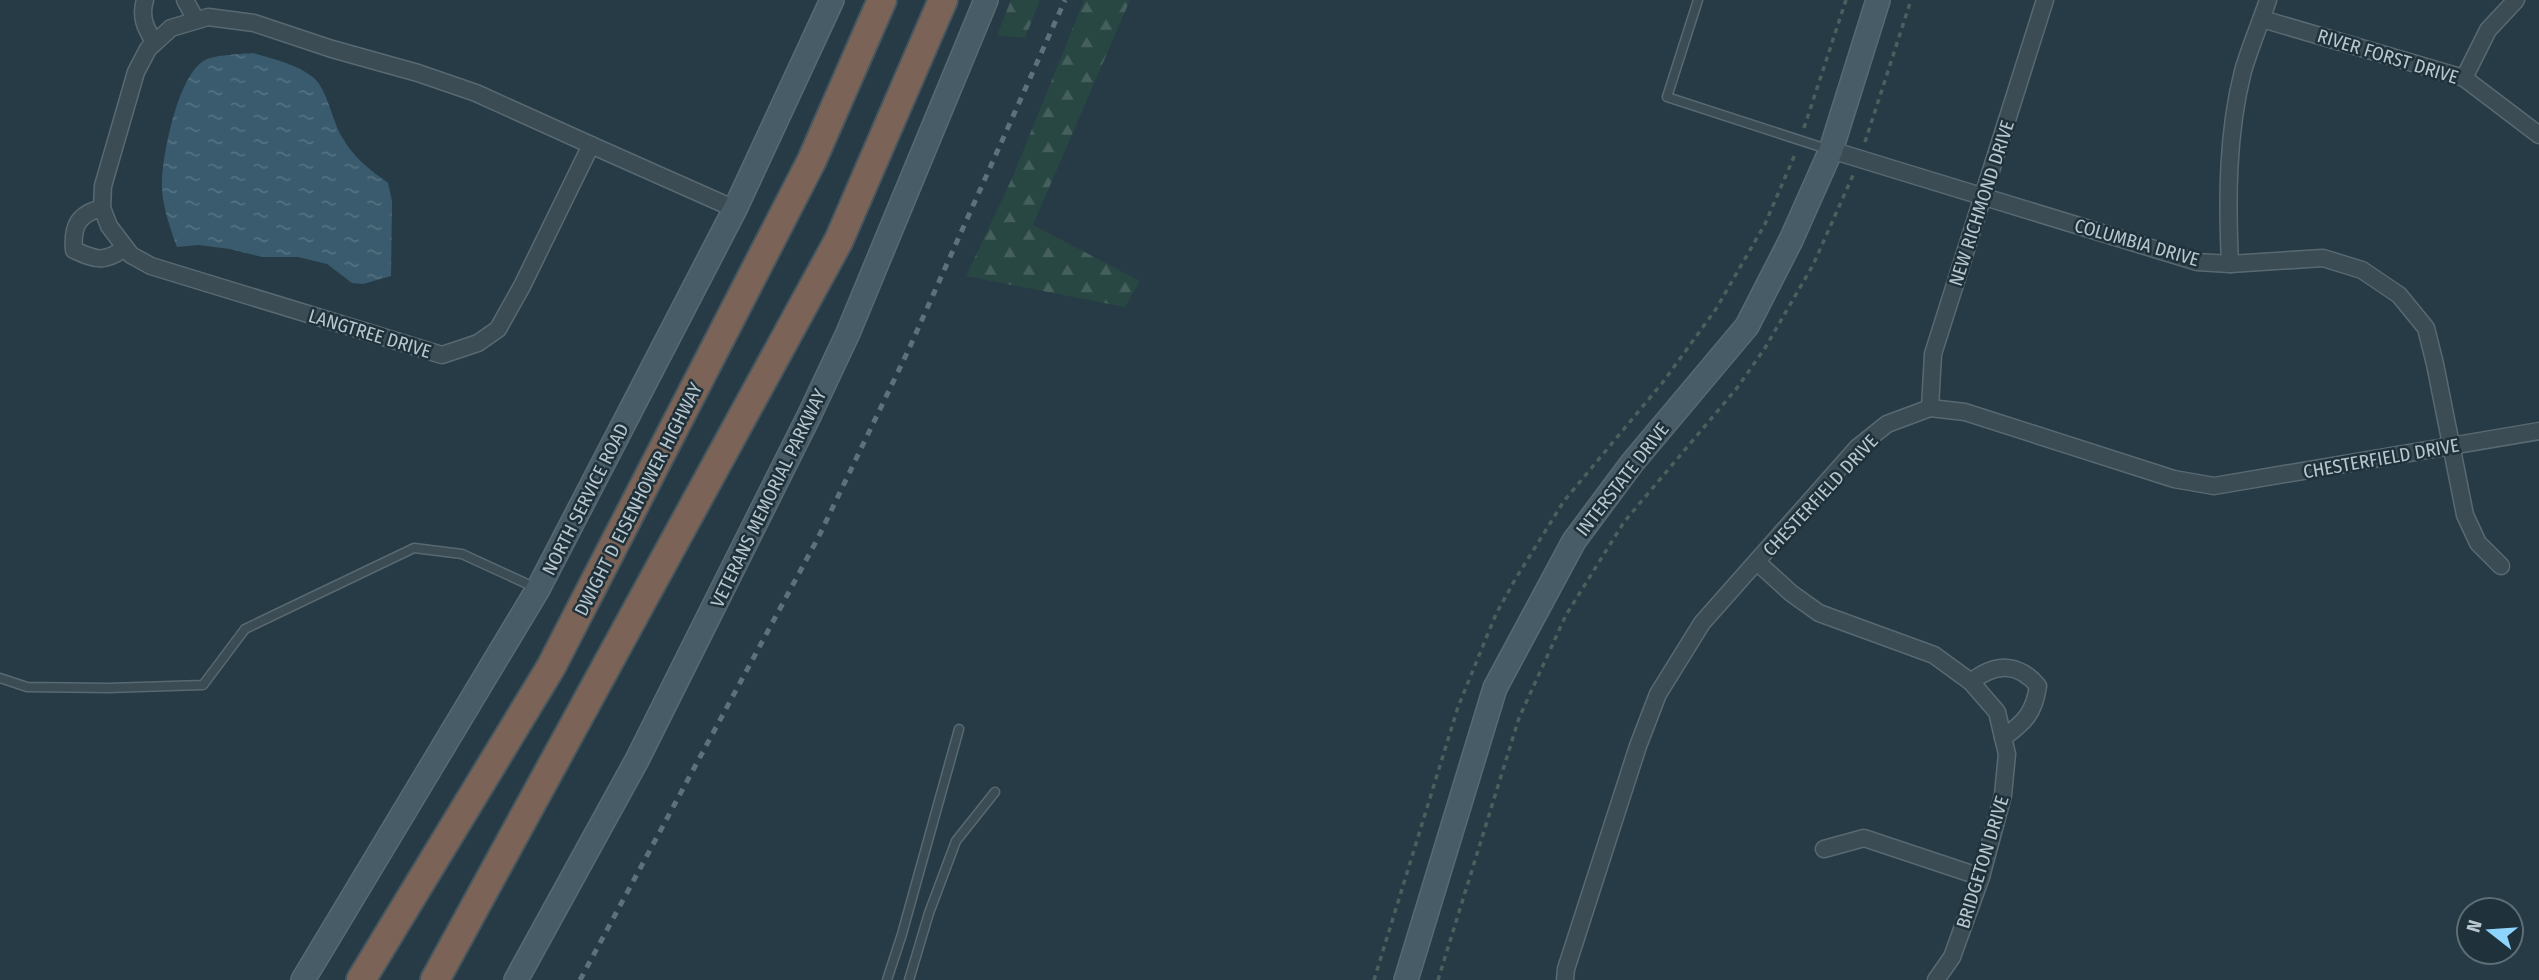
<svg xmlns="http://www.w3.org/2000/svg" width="2539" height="980" font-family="'Fira Sans Condensed',sans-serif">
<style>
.forest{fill:url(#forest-firs)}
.water{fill:url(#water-ripples)}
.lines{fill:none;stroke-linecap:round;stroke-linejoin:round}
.lane-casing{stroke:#596972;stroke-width:11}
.street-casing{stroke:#596972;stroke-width:19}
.secondary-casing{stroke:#596972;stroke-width:26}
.highway-casing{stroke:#45565f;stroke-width:32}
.path{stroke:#47625e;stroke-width:3.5;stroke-dasharray:5 5;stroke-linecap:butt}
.lane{stroke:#3b4c55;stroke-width:8}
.street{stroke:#3b4c55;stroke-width:16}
.secondary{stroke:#485c68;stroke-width:23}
.highway{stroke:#7b6457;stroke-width:28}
.rail{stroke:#5d717c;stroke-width:5;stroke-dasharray:7 7;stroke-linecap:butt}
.labels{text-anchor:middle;stroke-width:5;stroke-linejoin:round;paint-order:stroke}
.street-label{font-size:19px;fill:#b8c6ce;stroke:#1f313a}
</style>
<defs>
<pattern id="forest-firs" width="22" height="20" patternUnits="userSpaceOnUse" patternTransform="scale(1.75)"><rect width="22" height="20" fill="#284642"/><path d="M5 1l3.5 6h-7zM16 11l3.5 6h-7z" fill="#455f5c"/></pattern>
<pattern id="water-ripples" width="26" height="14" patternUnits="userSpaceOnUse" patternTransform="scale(1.75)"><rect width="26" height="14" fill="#395b6d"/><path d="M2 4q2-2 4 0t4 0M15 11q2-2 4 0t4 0" fill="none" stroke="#547181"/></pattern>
</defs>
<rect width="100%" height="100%" fill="#263b45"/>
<g class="forest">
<polygon points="1011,0 1040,0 1025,38 997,35"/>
<polygon points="1084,0 1130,0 1033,225 1140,281 1125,307 966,276 1013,176"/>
</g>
<path class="water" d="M253,53C273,59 297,64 314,78C328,91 332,121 342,137C353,157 370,170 388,183L392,201L391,276L363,284L352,283L327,264L298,257H262L230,249L198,245L177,247C171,231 161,202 162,184C162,156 178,74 205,60C214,55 241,54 253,53Z"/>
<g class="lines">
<g class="lane-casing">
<g id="lane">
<polyline points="1698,0 1667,97 1830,150"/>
<polyline points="0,678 27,687 108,688 203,685 245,629 414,548 462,554 536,588"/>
<polyline points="887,980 902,934 959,729"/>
<polyline points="909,980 929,913 956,841 995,792"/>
</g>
</g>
<g class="street-casing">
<g id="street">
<path d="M145,0C140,17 145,27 154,42"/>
<polyline points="185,0 196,20"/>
<polygon points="208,17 254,23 332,49 418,73 476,93 591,145 522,286 498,329 478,343 442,355 151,266 131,255 109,226 102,208 103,186 136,72 148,49 171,28"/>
<polyline points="2262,19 2464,78 2539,135"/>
<polyline points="2464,78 2488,30 2516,0"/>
<polyline points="591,145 735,209"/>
<polyline points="1831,150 2197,262 2230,264 2323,258 2362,270 2399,295 2426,328 2435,364 2465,515 2478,543 2501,566"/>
<path d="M102,208C78,214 72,226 74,250C96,260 104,263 125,248"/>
<path d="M2230,264C2227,200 2227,134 2243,71C2250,47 2260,24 2268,0"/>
<polyline points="1930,408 1933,354 2045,0"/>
<polyline points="1757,562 1791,593 1819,613 1934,655 1971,682 1997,712 2007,754 2003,795 1981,877 1952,957 1936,980"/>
<path d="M1971,682C1995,663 2018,662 2038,686C2034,713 2025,722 2003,738"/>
<polyline points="1824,849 1864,838 1981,877"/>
<polyline points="1565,980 1566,969 1638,746 1658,694 1702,623 1857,448 1887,424 1930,408 1965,412 2174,479 2214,486 2539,431"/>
</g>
</g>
<g class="secondary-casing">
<g id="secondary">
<polyline points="303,980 538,589 735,209 832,0"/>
<polyline points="516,980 637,760 809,416 848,333 986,0"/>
<polyline points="1406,980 1495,688 1574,541 1632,463 1747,326 1791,240 1831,150 1878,0"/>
</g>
</g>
<g class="highway-casing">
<g id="highway">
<polyline points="361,980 551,667 812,160 882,0"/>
<polyline points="435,980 839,240 943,0"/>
</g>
</g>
<g class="path">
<polyline points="1804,128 1846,0"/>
<polyline points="1865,142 1911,0"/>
<polyline points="1374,980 1458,707 1496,614 1516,578 1564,501 1663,382 1716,309 1765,224 1796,152"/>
<polyline points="1438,980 1519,718 1566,615 1624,522 1737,388 1765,348 1813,265 1854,173"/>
</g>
<use href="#lane" class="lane"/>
<use href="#street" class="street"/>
<use href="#secondary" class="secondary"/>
<use href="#highway" class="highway"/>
<polyline class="rail" points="580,980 818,538 908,351 1065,0"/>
</g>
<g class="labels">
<g class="street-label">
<text transform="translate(2388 56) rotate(17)" y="7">RIVER FORST DRIVE</text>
<text transform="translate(1981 203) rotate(-72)" y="7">NEW RICHMOND DRIVE</text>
<text transform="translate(2137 242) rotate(16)" y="7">COLUMBIA DRIVE</text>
<text transform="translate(370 333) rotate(17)" y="7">LANGTREE DRIVE</text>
<text transform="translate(2381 458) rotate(-10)" y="7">CHESTERFIELD DRIVE</text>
<text transform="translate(1622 479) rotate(-52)" y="7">INTERSTATE DRIVE</text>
<text transform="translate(1820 495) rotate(-47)" y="7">CHESTERFIELD DRIVE</text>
<text transform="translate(768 498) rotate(-64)" y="7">VETERANS MEMORIAL PARKWAY</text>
<text transform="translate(585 499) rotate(-63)" y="7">NORTH SERVICE ROAD</text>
<text transform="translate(638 499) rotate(-63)" y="7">DWIGHT D EISENHOWER HIGHWAY</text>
<text transform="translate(1982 862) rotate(-73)" y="7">BRIDGETON DRIVE</text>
</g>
</g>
<g transform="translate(2490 931) rotate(287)"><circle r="33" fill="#1f313a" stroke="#5c6d75" stroke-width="2"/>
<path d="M0-5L12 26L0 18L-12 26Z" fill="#8ed5fe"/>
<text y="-10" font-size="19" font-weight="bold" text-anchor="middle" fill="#b8c6ce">N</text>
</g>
</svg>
